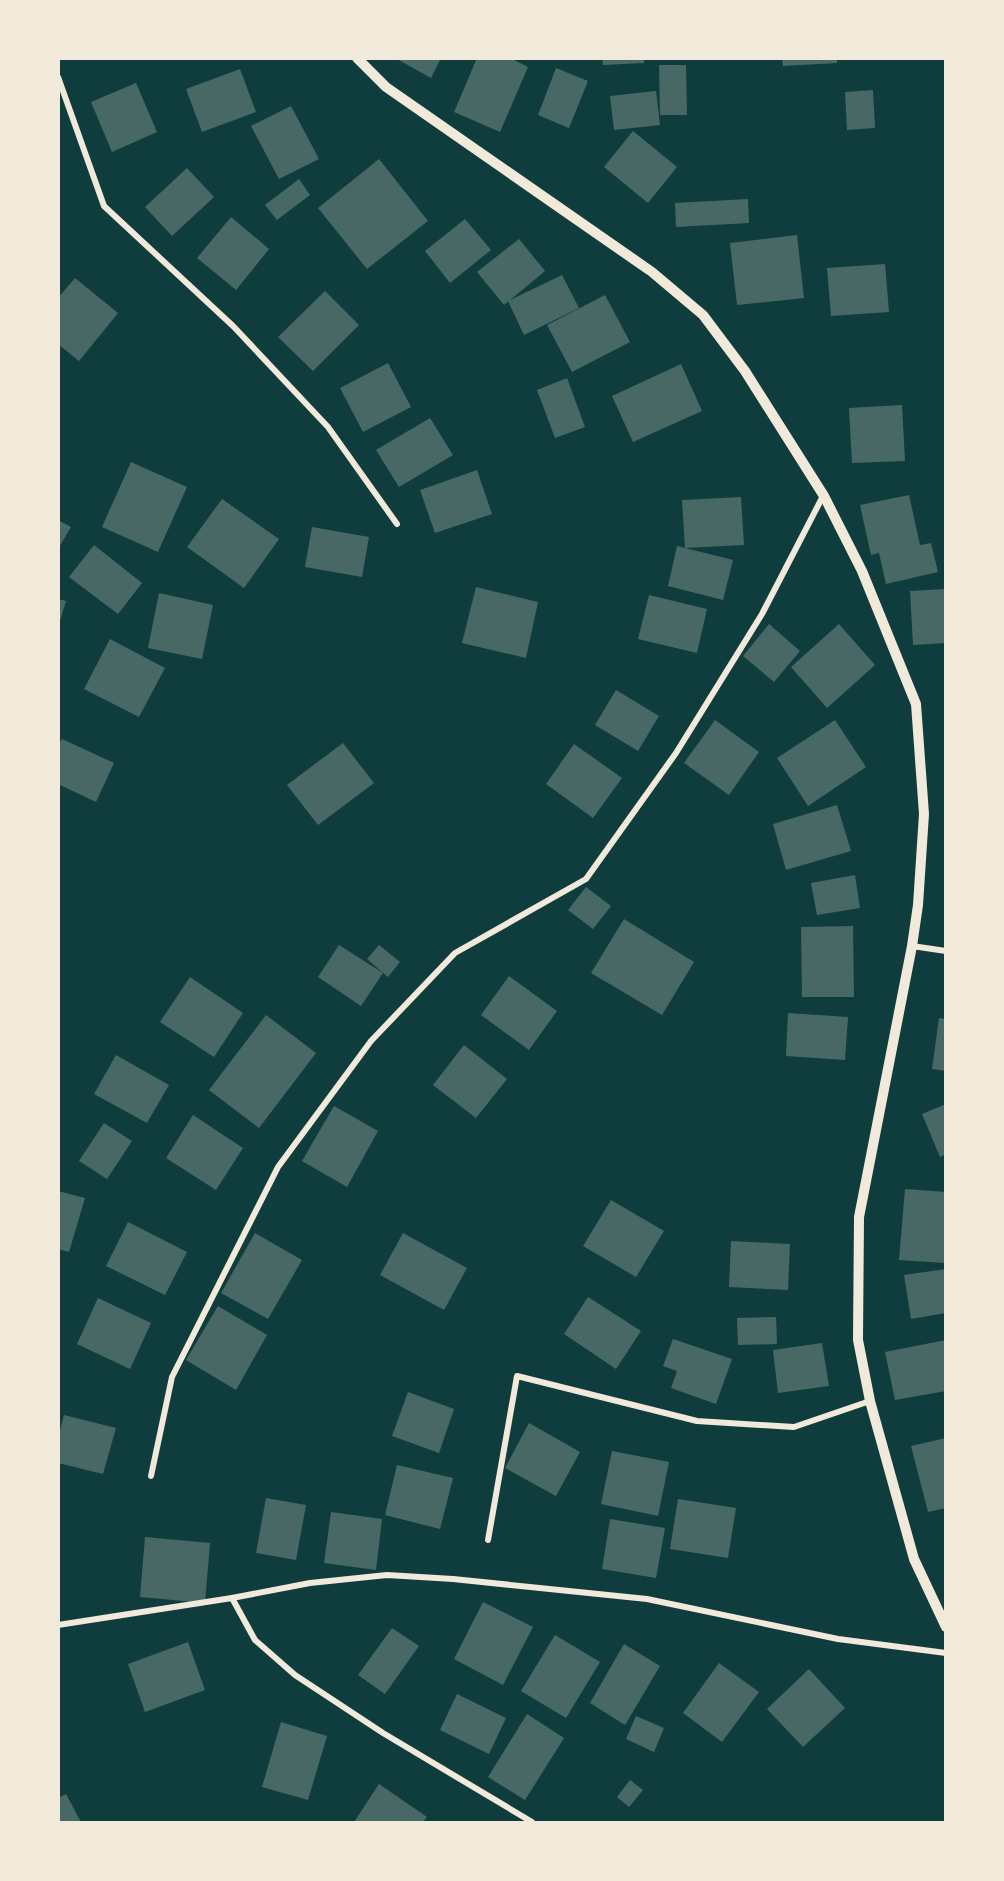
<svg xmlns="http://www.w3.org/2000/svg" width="1004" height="1881" font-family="Ubuntu,sans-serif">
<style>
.building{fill:#486865}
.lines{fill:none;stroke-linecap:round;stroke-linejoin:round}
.minor{stroke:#f1e9da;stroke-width:6}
.tertiary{stroke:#f1e9da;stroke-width:10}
</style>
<rect width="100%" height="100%" fill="#0f3d3e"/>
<g class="building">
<polygon points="395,58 441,58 431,78"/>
<polygon points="477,58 510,58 528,67 500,132 454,112"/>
<polygon points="602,58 644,58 644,63 603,65"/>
<polygon points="782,58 837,58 837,63 783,66"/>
<polygon points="659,65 686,65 687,115 660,115"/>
<polygon points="556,68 588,81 569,128 538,115"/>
<polygon points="240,69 256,112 202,132 186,89"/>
<polygon points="136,83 157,132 112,152 91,102"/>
<polygon points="873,90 875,128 847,130 845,92"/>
<polygon points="656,91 660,125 614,130 610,96"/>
<polygon points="291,106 319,159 279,179 251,126"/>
<polygon points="633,131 677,167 648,203 604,167"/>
<polygon points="379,159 428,221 367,269 318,208"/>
<polygon points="187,168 214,197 172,236 145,207"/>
<polygon points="299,179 310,195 277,220 265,205"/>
<polygon points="748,199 749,223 676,227 675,203"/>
<polygon points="231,217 269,249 236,290 197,258"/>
<polygon points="465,219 491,250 450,283 425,251"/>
<polygon points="797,235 804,298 737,305 730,243"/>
<polygon points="519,239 545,271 504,305 477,272"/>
<polygon points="885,264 889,312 831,316 827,268"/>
<polygon points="562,275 579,308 524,335 508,301"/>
<polygon points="75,278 118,313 79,361 58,344 58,298"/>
<polygon points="325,291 359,325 313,371 278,337"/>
<polygon points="605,295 630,342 572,372 547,325"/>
<polygon points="388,363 411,407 363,432 340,388"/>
<polygon points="681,364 702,411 633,442 612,396"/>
<polygon points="567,378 585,427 555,438 537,390"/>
<polygon points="902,405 905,461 852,463 849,408"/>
<polygon points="430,418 453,455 399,487 376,450"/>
<polygon points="131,462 187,487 158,552 102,527"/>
<polygon points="477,470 492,514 435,533 420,490"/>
<polygon points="909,495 920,545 931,543 938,572 886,584 879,553 871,555 860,505"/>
<polygon points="741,497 744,545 685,548 682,500"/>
<polygon points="222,499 279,539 244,588 187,547"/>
<polygon points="58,520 71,527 58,549"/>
<polygon points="312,527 369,537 362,577 305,567"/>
<polygon points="94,545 142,583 118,614 69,577"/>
<polygon points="677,546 733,560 723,600 668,586"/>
<polygon points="476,587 538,602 526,658 462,643"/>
<polygon points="946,589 946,643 913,645 910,591"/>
<polygon points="159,593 213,605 202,659 148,648"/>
<polygon points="649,595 707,609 697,653 638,639"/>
<polygon points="58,599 66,601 59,624 58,624"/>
<polygon points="769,624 800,651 774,682 743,656"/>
<polygon points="839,624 875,665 827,708 791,667"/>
<polygon points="110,639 165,668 139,717 84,689"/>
<polygon points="616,690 659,716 638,751 595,725"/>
<polygon points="715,720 759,752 729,795 684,763"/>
<polygon points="835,720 866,767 808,806 777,758"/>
<polygon points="62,739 114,763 96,802 58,784 58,746"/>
<polygon points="343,743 374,783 318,825 287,785"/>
<polygon points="574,744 622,778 593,818 546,784"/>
<polygon points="837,805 851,851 786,870 773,824"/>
<polygon points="855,875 860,908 817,915 811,883"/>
<polygon points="586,887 611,906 593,929 568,910"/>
<polygon points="624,919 694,962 662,1015 591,973"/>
<polygon points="853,926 854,997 802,997 801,927"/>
<polygon points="339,945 383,973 361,1006 318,977"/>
<polygon points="379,945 400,962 388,977 367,959"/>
<polygon points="509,976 557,1011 529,1050 481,1015"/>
<polygon points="190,977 243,1013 214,1057 160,1022"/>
<polygon points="788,1013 848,1017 845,1060 786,1056"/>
<polygon points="266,1015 316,1053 259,1128 209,1090"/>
<polygon points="939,1018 946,1019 946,1071 932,1069"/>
<polygon points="464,1045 507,1079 476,1118 433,1085"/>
<polygon points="116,1055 169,1085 147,1123 94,1094"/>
<polygon points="946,1104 946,1154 940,1157 922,1114"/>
<polygon points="334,1106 378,1131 347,1187 302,1161"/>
<polygon points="193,1115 243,1148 216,1190 166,1158"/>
<polygon points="104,1123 132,1141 107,1179 79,1161"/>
<polygon points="905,1189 946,1192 946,1263 899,1260"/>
<polygon points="58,1191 85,1198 69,1252 58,1249"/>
<polygon points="611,1200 664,1231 636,1277 583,1246"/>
<polygon points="128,1222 187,1252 165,1295 106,1266"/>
<polygon points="255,1233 302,1260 268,1319 221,1293"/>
<polygon points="403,1233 467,1268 444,1310 380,1275"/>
<polygon points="731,1241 790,1244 788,1290 729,1287"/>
<polygon points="946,1269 946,1313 911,1319 904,1275"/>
<polygon points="588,1297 641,1331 616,1369 564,1334"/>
<polygon points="98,1298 151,1323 130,1369 77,1344"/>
<polygon points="218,1306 267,1335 236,1390 186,1360"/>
<polygon points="776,1317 777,1344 738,1345 737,1318"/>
<polygon points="673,1339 732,1359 716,1404 671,1388 677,1371 663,1366"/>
<polygon points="946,1340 946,1391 895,1400 885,1352"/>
<polygon points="822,1343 829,1386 778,1393 773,1350"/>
<polygon points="408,1392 454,1409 439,1453 392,1436"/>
<polygon points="64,1415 116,1428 103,1474 58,1463 58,1438"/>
<polygon points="529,1423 580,1452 556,1496 505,1468"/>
<polygon points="946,1438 946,1508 928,1512 911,1446"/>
<polygon points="612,1451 669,1462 658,1516 601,1504"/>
<polygon points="397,1465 453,1478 440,1529 385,1515"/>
<polygon points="266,1498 306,1505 296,1560 256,1553"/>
<polygon points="678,1499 736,1508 728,1558 670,1549"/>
<polygon points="331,1512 382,1519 376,1570 324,1563"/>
<polygon points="610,1519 665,1528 656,1578 602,1569"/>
<polygon points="145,1537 210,1543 205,1603 140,1597"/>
<polygon points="483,1602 533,1627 503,1685 454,1659"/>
<polygon points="392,1628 419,1646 385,1694 358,1675"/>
<polygon points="555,1635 600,1662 566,1718 521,1691"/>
<polygon points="188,1642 205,1690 145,1712 128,1664"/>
<polygon points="624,1644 660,1666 625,1725 590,1703"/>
<polygon points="719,1663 759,1692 722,1742 683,1713"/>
<polygon points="809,1669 845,1708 803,1747 767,1709"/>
<polygon points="457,1694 506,1718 489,1754 440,1730"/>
<polygon points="527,1714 564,1738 525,1800 488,1777"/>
<polygon points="636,1716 664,1728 654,1752 626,1739"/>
<polygon points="281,1722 327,1736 308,1800 262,1787"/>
<polygon points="630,1780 643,1790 629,1807 617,1797"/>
<polygon points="379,1784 427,1817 423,1822 354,1822"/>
<polygon points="66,1794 81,1822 58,1822 58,1798"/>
</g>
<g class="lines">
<g class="minor">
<polyline points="58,77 104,206 233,326 328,427 397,524"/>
<polyline points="912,946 946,951"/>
<polyline points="151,1476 172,1377 278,1167 371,1041 455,953 586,879 676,753 762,614 823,496"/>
<polyline points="488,1540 517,1376 697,1421 794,1427 870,1401"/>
<polyline points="232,1598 255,1640 295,1675 383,1733 532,1822"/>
<polyline points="58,1625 232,1598 310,1583 387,1575 453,1579 647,1599 838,1639 946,1653"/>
</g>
<polyline class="tertiary" points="357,58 386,87 652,272 703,315 745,371 824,496 862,571 916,704 924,814 918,905 912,946 859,1217 858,1340 870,1401 914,1559 946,1627"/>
</g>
<rect width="1004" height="1881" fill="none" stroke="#f1e9da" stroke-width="120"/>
</svg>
